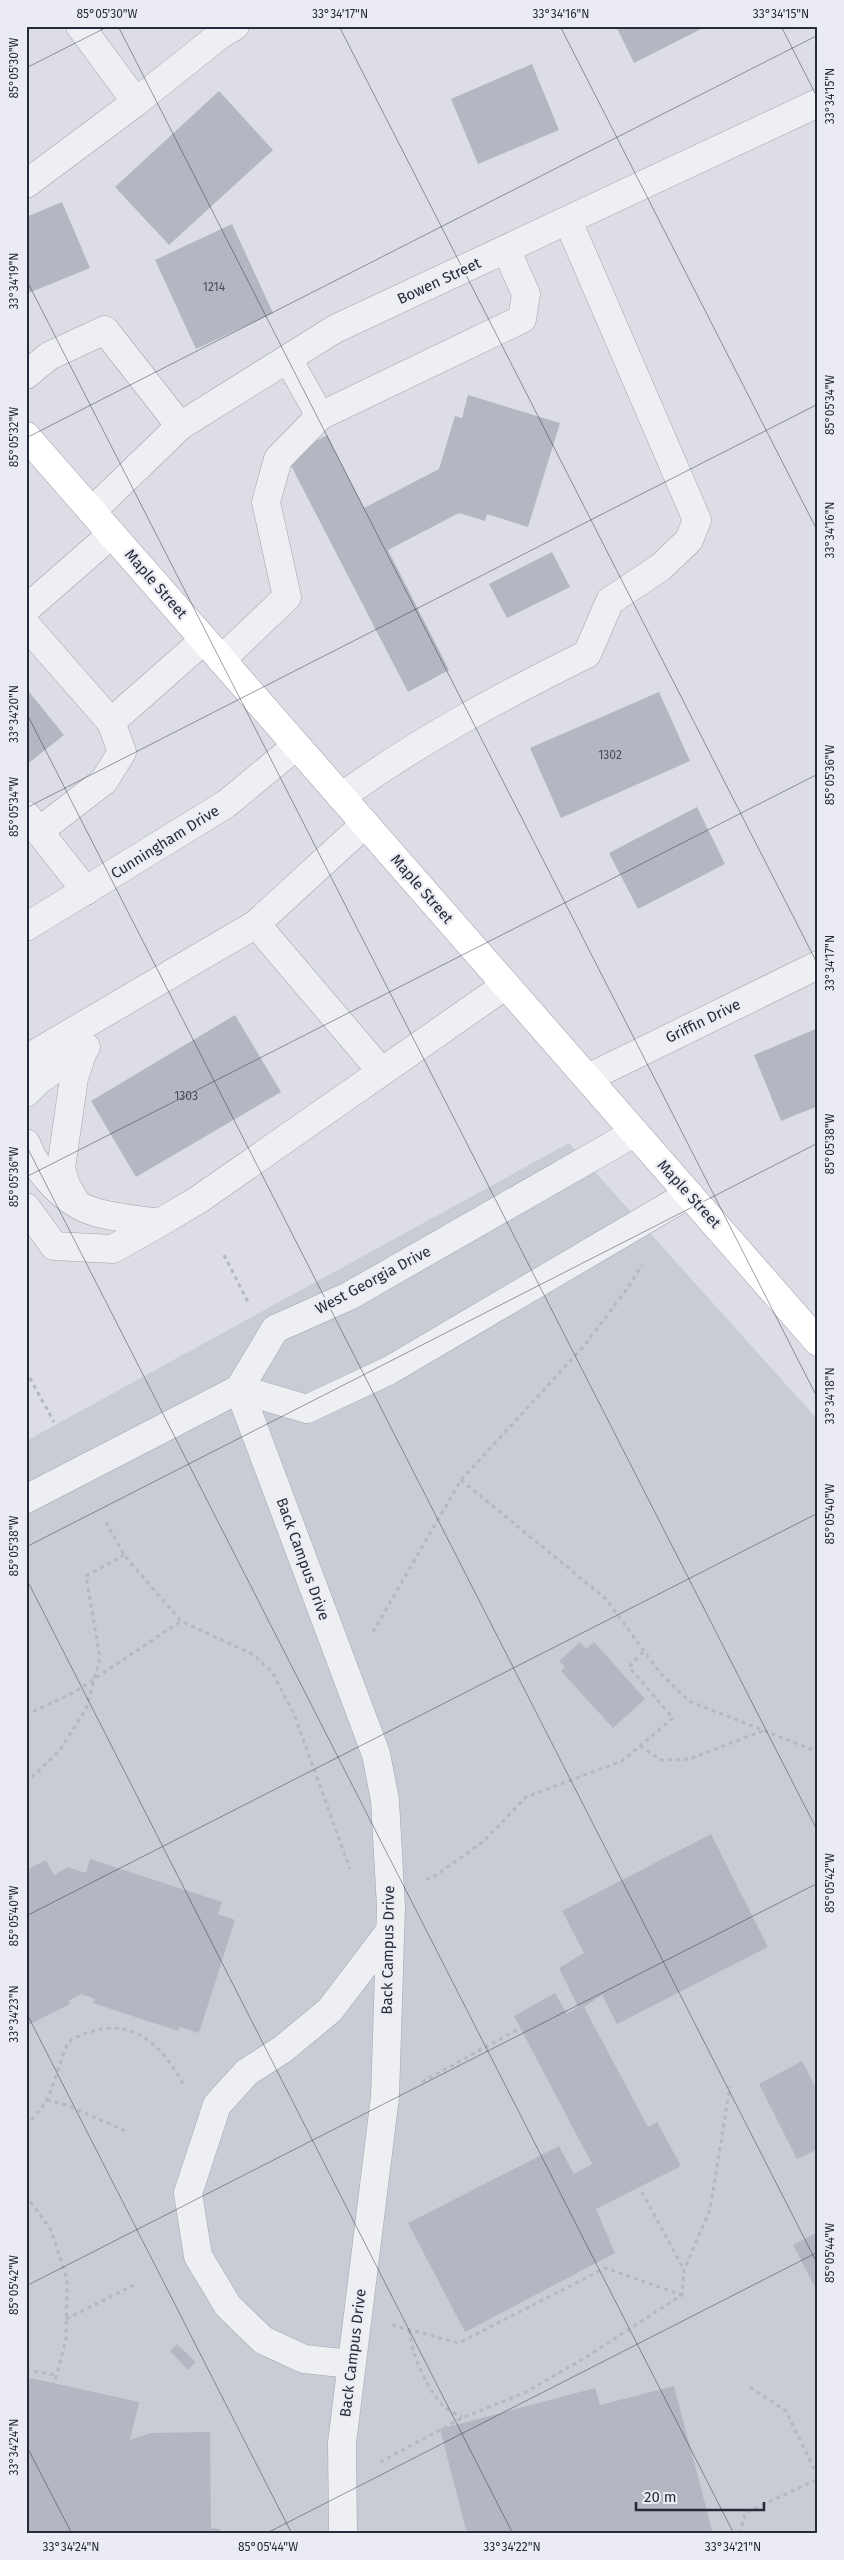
<svg xmlns="http://www.w3.org/2000/svg" width="844" height="2560" font-family="'Fira Sans',sans-serif">
<style>
.built{fill:#caccd5}
.building{fill:#b4b6c1}
.lines{fill:none;stroke-linecap:round;stroke-linejoin:round}
.minor-casing{stroke:#a2a4ae;stroke-width:29}
.major-casing{stroke:#9d9faf;stroke-width:29}
.path{stroke:#b6b8bf;stroke-width:3;stroke-dasharray:4 4;stroke-linecap:butt}
.minor{stroke:#eeeff3;stroke-width:28}
.major{stroke:#fff;stroke-width:28}
.ticks{fill:none;stroke:#272a39;stroke-width:1;stroke-opacity:0.45}
.labels{text-anchor:middle;stroke-width:4.5;stroke-linejoin:round;paint-order:stroke}
.number-label{font-size:12px;fill:#4a4d5b}
.street-label{font-size:15px;fill:#272a39;stroke:#ebecf3}
.neatline{fill:none;stroke:#272a39;stroke-width:2}
.ticks-label{font-size:12px;text-anchor:middle;fill:#272a39}
</style>
<rect width="100%" height="100%" fill="#dcdde5"/>
<polygon class="built" points="569,1143 818,1420 818,2534 26,2534 26,1441"/>
<g class="building">
<polygon points="616,26 707,26 634,63"/>
<polygon points="532,64 559,130 478,164 451,99"/>
<polygon points="219,91 273,150 169,245 115,187"/>
<polygon points="62,202 90,268 26,294 26,217"/>
<polygon points="232,224 273,313 196,349 155,260"/>
<polygon points="468,395 560,423 528,527 487,514 485,521 459,513 388,550 449,670 408,692 286,456 327,435 364,508 439,469 455,416 462,418"/>
<polygon points="552,552 570,587 507,618 489,584"/>
<polygon points="26,688 64,735 26,765"/>
<polygon points="659,692 690,761 561,818 530,748"/>
<polygon points="697,807 725,864 638,909 609,853"/>
<polygon points="235,1015 281,1092 136,1177 91,1101"/>
<polygon points="818,1028 818,1106 781,1121 754,1055"/>
<polygon points="580,1642 586,1649 594,1642 645,1699 613,1728 561,1671 565,1667 559,1661"/>
<polygon points="711,1834 768,1947 617,2024 602,1995 584,2007 648,2127 657,2122 681,2166 596,2209 615,2253 465,2332 408,2223 559,2146 574,2174 592,2164 514,2016 555,1993 567,2014 578,2007 559,1968 584,1953 562,1911"/>
<polygon points="90,1859 222,1902 218,1914 235,1920 199,2033 180,2027 178,2031 93,2003 95,1999 81,1994 68,2001 70,2004 26,2026 26,1870 46,1860 54,1875 68,1867 86,1873"/>
<polygon points="802,2061 818,2092 818,2149 797,2159 759,2084"/>
<polygon points="818,2232 818,2293 793,2245"/>
<polygon points="177,2344 196,2362 188,2370 170,2351"/>
<polygon points="26,2377 139,2402 130,2440 150,2433 210,2432 211,2528 220,2529 220,2534 26,2534"/>
<polygon points="674,2386 713,2534 467,2534 440,2429 595,2388 600,2405"/>
</g>
<g class="lines">
<g class="minor-casing">
<g id="minor">
<polyline points="80,26 136,102"/>
<polyline points="26,184 136,102 220,35 235,26"/>
<polyline points="288,359 320,416"/>
<polyline points="26,375 49,356 105,330 180,426"/>
<polyline points="92,511 180,426 335,329 818,103"/>
<polyline points="26,609 112,534"/>
<polyline points="26,625 111,722 122,752 104,781 39,831"/>
<polyline points="221,660 287,597 266,502 278,459 320,416 522,319 526,294 506,249"/>
<polyline points="111,722 204,640"/>
<path d="M341,797C420,740 500,697 587,654L610,601L661,567L689,540L697,520L568,221"/>
<polyline points="26,815 86,891"/>
<polyline points="256,924 381,1071"/>
<polyline points="26,927 226,804 295,747"/>
<polyline points="26,1059 256,924 365,824"/>
<polyline points="588,1078 818,965"/>
<polyline points="26,1093 39,1080 86,1047"/>
<path d="M26,1143C38,1174 65,1204 98,1213C118,1218 139,1220 159,1223"/>
<polyline points="74,1199 66,1185 61,1168 74,1078 83,1051"/>
<polyline points="26,1207 54,1246 113,1249 159,1223 198,1200 506,985"/>
<polyline points="239,1389 376,1754 385,1800 391,1907 385,2097 342,2443 343,2534"/>
<polyline points="239,1389 307,1409 390,1370 689,1194"/>
<polyline points="26,1499 239,1389 275,1329 349,1296 634,1133"/>
<polyline points="351,2364 304,2359 263,2340 228,2306 198,2256 188,2193 217,2105 247,2072 283,2049 330,2010 390,1931"/>
</g>
</g>
<g class="major-casing">
<polyline id="major" points="26,436 818,1342"/>
</g>
<g class="path">
<polyline points="224,1255 249,1304"/>
<polyline points="26,1371 54,1422"/>
<polyline points="461,1480 605,1598 661,1674 689,1701 818,1752"/>
<polyline points="106,1522 124,1555 181,1621 254,1655 272,1672 294,1714 350,1869"/>
<polyline points="373,1632 461,1480 584,1346 627,1289 642,1265"/>
<polyline points="26,1715 75,1692 181,1621"/>
<polyline points="640,1746 661,1760 689,1759 763,1731"/>
<polyline points="26,1783 60,1750 86,1709 100,1658 86,1576 124,1555"/>
<polyline points="426,1879 432,1878 484,1841 526,1797 622,1761 673,1718 629,1667 643,1652"/>
<polyline points="422,2082 520,2028"/>
<polyline points="47,2100 66,2105 126,2131"/>
<path d="M26,2126C33,2118 42,2109 47,2099C54,2088 63,2048 69,2042C77,2035 87,2033 97,2030C141,2020 165,2052 185,2087"/>
<polyline points="642,2192 684,2270"/>
<polyline points="26,2195 51,2230 67,2279 66,2340 54,2384"/>
<polyline points="66,2319 136,2284"/>
<polyline points="392,2325 459,2343 605,2268 682,2295"/>
<path d="M409,2330C412,2355 425,2385 442,2405C447,2410 456,2414 462,2417"/>
<polyline points="26,2370 56,2375"/>
<polyline points="750,2387 786,2411 818,2477"/>
<polyline points="380,2462 462,2418 526,2392 583,2359 682,2295 684,2270 710,2210 730,2086"/>
<polyline points="740,2534 745,2513 818,2479"/>
</g>
<use href="#minor" class="minor"/>
<use href="#major" class="major"/>
</g>
<path class="ticks" d="M118,26L818,1399M339,26L818,965M560,26L818,532M781,26L818,99M26,68L109,26M26,279L818,1832M26,438L818,35M26,712L818,2265M26,808L818,404M26,1145L734,2534M26,1177L818,774M26,1547L818,1143M26,1578L513,2534M26,1916L818,1513M26,2012L292,2534M26,2286L818,1883M26,2445L72,2534M265,2534L818,2252"/>
<g class="labels">
<g class="number-label">
<text x="214" y="291">1214</text>
<text x="610" y="759">1302</text>
<text x="186" y="1100">1303</text>
</g>
<g class="street-label">
<text transform="translate(439 281) rotate(-25)" y="5">Bowen Street</text>
<text transform="translate(156 584) rotate(49)" y="5">Maple Street</text>
<text transform="translate(165 842) rotate(-32)" y="5">Cunningham Drive</text>
<text transform="translate(422 889) rotate(49)" y="5">Maple Street</text>
<text transform="translate(703 1021) rotate(-26)" y="5">Griffin Drive</text>
<text transform="translate(689 1194) rotate(48)" y="5">Maple Street</text>
<text transform="translate(373 1280) rotate(-28)" y="5">West Georgia Drive</text>
<text transform="translate(303 1559) rotate(70)" y="5">Back Campus Drive</text>
<text transform="translate(388 1950) rotate(-89)" y="5">Back Campus Drive</text>
<text transform="translate(353 2353) rotate(-83)" y="5">Back Campus Drive</text>
</g>
</g>
<rect width="844" height="2560" fill="none" stroke="#ebecf3" stroke-width="55"/>
<path d="M636 2502v8h128v-8" fill="none" stroke="#272a39" stroke-width="2.5"/>
<text x="644" y="2502" font-size="15" fill="#272a39" stroke="#ebecf3" stroke-width="4" paint-order="stroke">20 m</text>
<rect x="28" y="28" width="788" height="2504" class="neatline"/>
<g class="ticks-label">
<text x="107" y="18">85°05'30"W</text>
<text x="340" y="18">33°34'17"N</text>
<text x="561" y="18">33°34'16"N</text>
<text x="781" y="18">33°34'15"N</text>
<text transform="translate(14 68) rotate(-90)" y="4">85°05'30"W</text>
<text transform="translate(830 96) rotate(-90)" y="4">33°34'15"N</text>
<text transform="translate(14 281) rotate(-90)" y="4">33°34'19"N</text>
<text transform="translate(830 405) rotate(-90)" y="4">85°05'34"W</text>
<text transform="translate(14 437) rotate(-90)" y="4">85°05'32"W</text>
<text transform="translate(830 530) rotate(-90)" y="4">33°34'16"N</text>
<text transform="translate(14 714) rotate(-90)" y="4">33°34'20"N</text>
<text transform="translate(830 775) rotate(-90)" y="4">85°05'36"W</text>
<text transform="translate(14 807) rotate(-90)" y="4">85°05'34"W</text>
<text transform="translate(830 963) rotate(-90)" y="4">33°34'17"N</text>
<text transform="translate(830 1144) rotate(-90)" y="4">85°05'38"W</text>
<text transform="translate(14 1177) rotate(-90)" y="4">85°05'36"W</text>
<text transform="translate(830 1396) rotate(-90)" y="4">33°34'18"N</text>
<text transform="translate(830 1514) rotate(-90)" y="4">85°05'40"W</text>
<text transform="translate(14 1546) rotate(-90)" y="4">85°05'38"W</text>
<text transform="translate(830 1883) rotate(-90)" y="4">85°05'42"W</text>
<text transform="translate(14 1916) rotate(-90)" y="4">85°05'40"W</text>
<text transform="translate(14 2014) rotate(-90)" y="4">33°34'23"N</text>
<text transform="translate(830 2253) rotate(-90)" y="4">85°05'44"W</text>
<text transform="translate(14 2285) rotate(-90)" y="4">85°05'42"W</text>
<text transform="translate(14 2447) rotate(-90)" y="4">33°34'24"N</text>
<text x="71" y="2551">33°34'24"N</text>
<text x="268" y="2551">85°05'44"W</text>
<text x="512" y="2551">33°34'22"N</text>
<text x="733" y="2551">33°34'21"N</text>
</g>
</svg>
